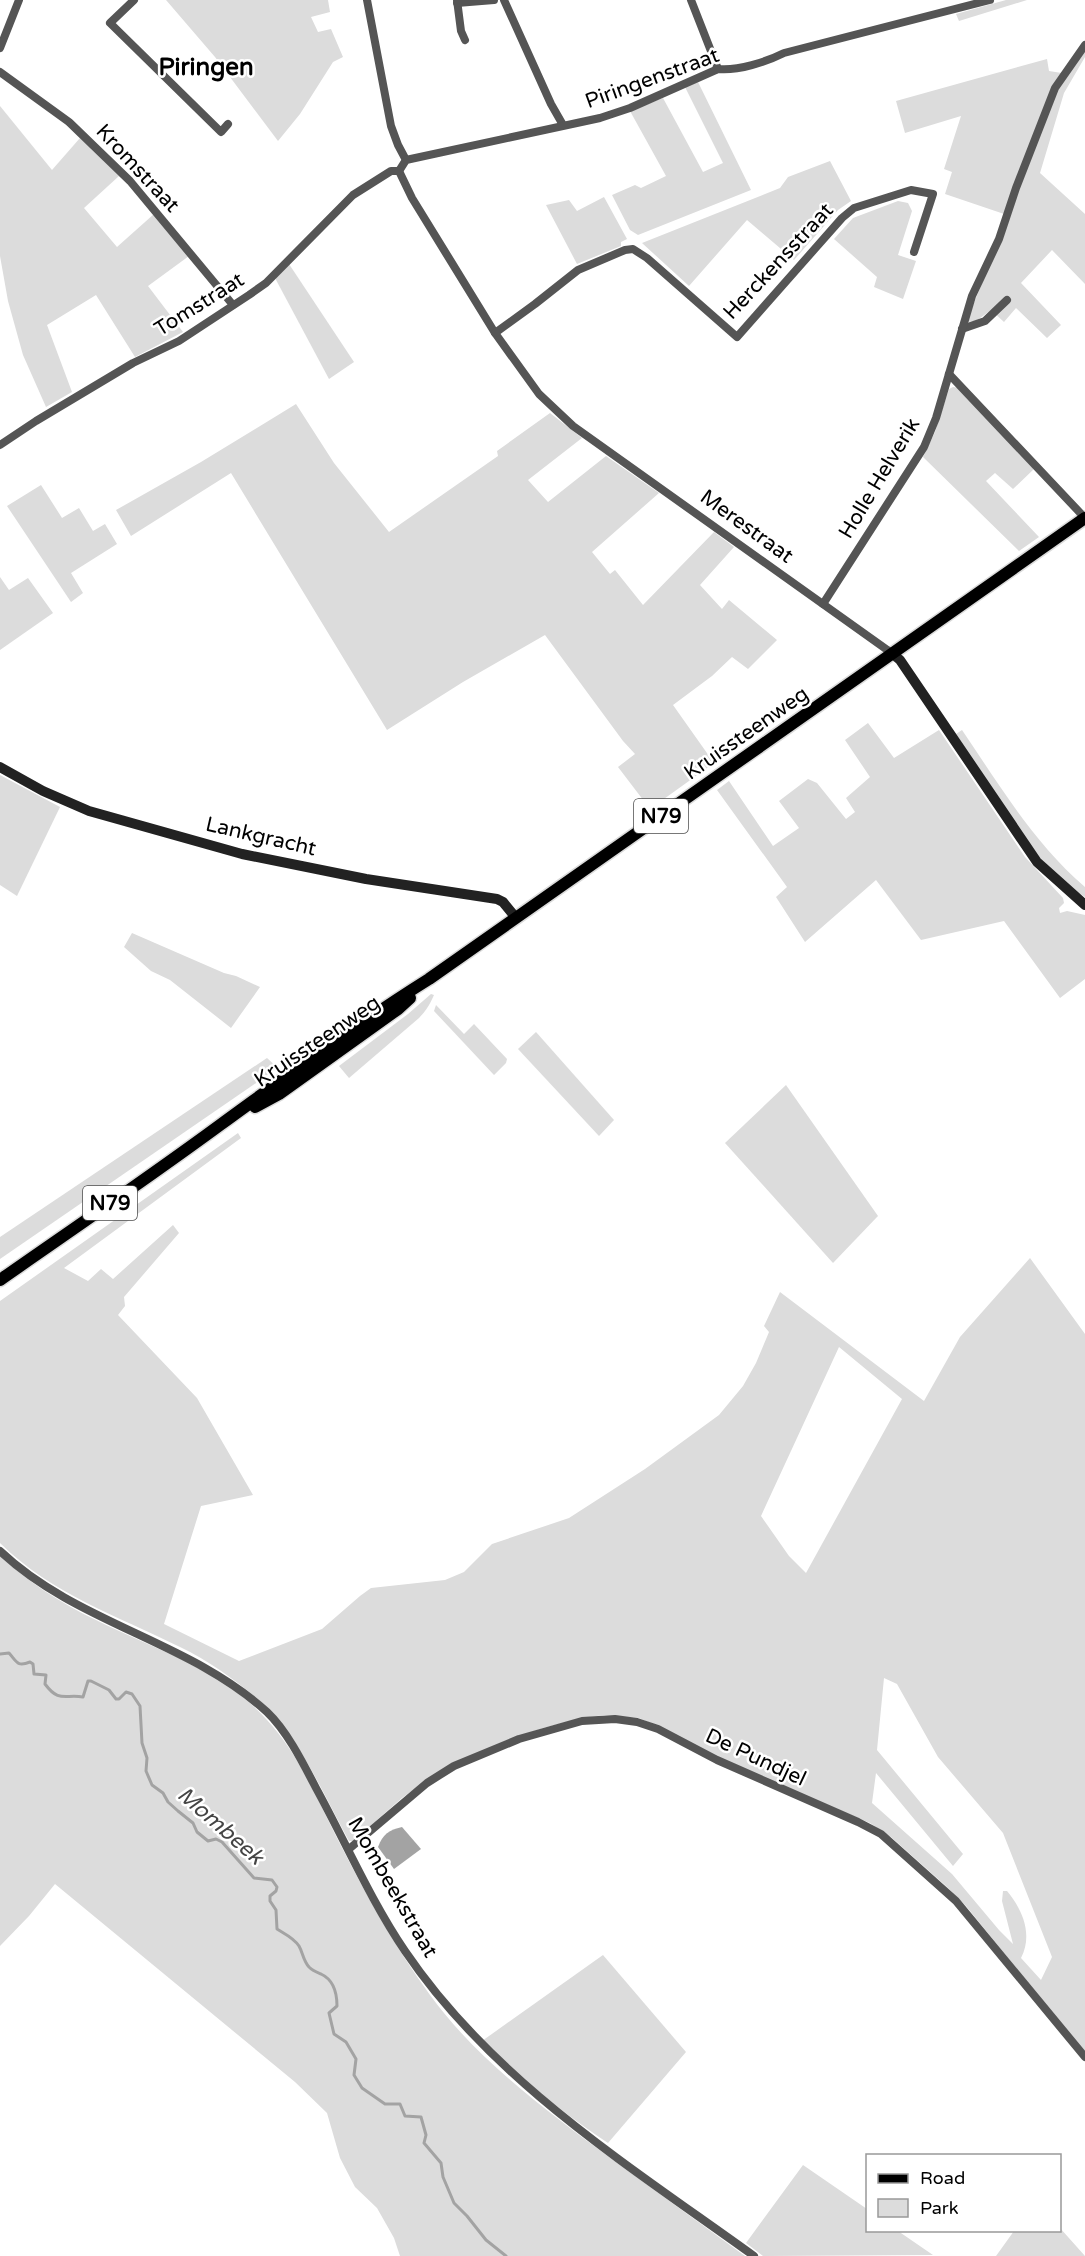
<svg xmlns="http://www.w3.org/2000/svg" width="1085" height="2256" font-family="'Varela Round',sans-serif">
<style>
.green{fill:#dcdcdc;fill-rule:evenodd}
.water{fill:#a3a3a3}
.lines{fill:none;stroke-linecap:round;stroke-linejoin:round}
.stream{stroke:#a3a3a3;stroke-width:3}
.primary-casing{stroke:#dbdbdb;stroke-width:15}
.street{stroke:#555;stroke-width:8}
.secondary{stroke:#222;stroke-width:10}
.primary{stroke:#000;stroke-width:12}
.labels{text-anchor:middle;stroke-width:5;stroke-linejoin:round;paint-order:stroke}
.shield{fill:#fff;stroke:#4c4c4c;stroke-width:1.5}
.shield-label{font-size:20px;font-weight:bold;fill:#000}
.street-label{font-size:21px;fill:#000;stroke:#fff}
.water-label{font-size:22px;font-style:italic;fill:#444;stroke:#fff}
.quarter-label{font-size:24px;font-weight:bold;fill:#000;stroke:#fff}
</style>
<rect width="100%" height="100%" fill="#fff"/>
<g class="green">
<polygon points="166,0 328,0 330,12 311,17 318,32 331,29 343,57 333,62 300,114 278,141 215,57"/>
<polygon points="1006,0 1027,0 959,21 956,14"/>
<polygon points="1085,50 1085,57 1064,93 1040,173 1085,214 1085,284 1052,250 1021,283 1061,325 1047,338 1016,308 1004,322 991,310 976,321 966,322 1010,216 945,194 952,172 944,169 961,116 905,133 896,101 1047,59 1049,71 1068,74"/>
<polygon points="698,82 751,190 638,235 630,230 612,195 635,185 641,188 666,176 630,111 663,98 703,172 723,163 685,87"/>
<polygon points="0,106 52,170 80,138 119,176 84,208 117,247 154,214 189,256 148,286 183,332 135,357 96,295 47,325 72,392 46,407 23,355 8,301 0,256"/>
<polygon points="830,161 851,201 838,210 794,260 747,220 689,286 642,243 780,188 788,177"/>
<polygon points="604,197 627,239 621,242 621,246 577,264 546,205 569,200 577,211"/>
<polygon points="898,201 908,203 912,211 898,255 916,261 903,299 874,287 877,277 834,239 853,218"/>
<polygon points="289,264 354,362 329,379 275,278"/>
<polygon points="953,387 959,388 1035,468 1013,489 995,473 986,481 1039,537 1019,551 923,457 935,432 949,389"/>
<polygon points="296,404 334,463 389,532 498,456 497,451 550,413 582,438 528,480 548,502 606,456 659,493 592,552 610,574 615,570 643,605 714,532 734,547 700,585 722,609 729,600 777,640 748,669 732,657 712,676 673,705 714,763 650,809 618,767 635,754 623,741 545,635 463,682 387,730 231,473 131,536 116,510 201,462"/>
<polygon points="41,485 62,518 79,508 93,531 105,524 117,544 71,573 83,593 71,602 7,506"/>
<polygon points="0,577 9,590 28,578 53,613 0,650"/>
<polygon points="868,723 894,758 939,730 1025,857 1063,898 1064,903 1059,908 1060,913 1067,911 1085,915 1085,979 1060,998 1004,921 921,940 876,880 805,942 776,897 787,887 717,790 729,781 773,846 799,828 779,801 808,779 817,783 846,819 855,812 846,798 870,777 845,740"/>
<path d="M962,730C1000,786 1034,843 1085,887V897C1029,862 992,789 956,734Z"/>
<polygon points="0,775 60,807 17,896 0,885"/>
<polygon points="132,933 224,973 236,976 260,987 231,1028 170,980 151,971 124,947"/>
<path d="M431,994L434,995C430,1004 426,1011 419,1018L349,1078L339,1066L408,1014Z"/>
<polygon points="436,1005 464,1034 474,1024 507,1059 506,1063 494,1075 434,1011"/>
<polygon points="536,1032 614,1120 599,1136 518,1049"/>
<polygon points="267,1058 278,1068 0,1259 0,1237"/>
<polygon points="786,1085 878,1216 833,1263 725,1143"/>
<path d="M238,1133L241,1138L64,1268L88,1281L101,1269L113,1279L173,1225L179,1233L124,1297L125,1306L118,1315L197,1398L253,1495L201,1506L164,1624L239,1661L322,1629L360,1596L371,1588L445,1580L464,1572L492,1544L569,1518L645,1469L719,1415L743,1386L756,1363L769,1332L764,1326L780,1292L924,1401L960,1337L1030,1258L1085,1334V2053L966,1906L946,1886L891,1837L870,1823L726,1762L653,1724L639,1718L604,1715L582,1718L543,1728L505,1741L427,1780L402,1798L353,1841H349C325,1797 297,1733 259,1700C235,1680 208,1660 180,1647C116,1615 53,1595 0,1543V1301ZM839,1347L902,1399L806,1573L789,1556L761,1516ZM884,1678L897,1684L938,1757L1003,1833L1052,1957L1041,1980L1021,1958C1033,1935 1023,1910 1007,1891H1003L1002,1901L1013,1944L999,1930L952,1874L872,1803L876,1773L953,1866L963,1854L877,1750Z"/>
<path d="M0,1556C27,1581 62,1604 96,1620C154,1649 223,1670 267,1720C299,1754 318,1801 339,1842C366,1895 395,1947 430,1995C477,2060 549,2113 613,2160C657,2192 701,2224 745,2256H400L394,2238L377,2208L355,2187L340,2158L327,2113L295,2082L55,1884L29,1916L0,1946Z"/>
<path d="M603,1955L686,2052L608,2143C562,2113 522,2079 482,2041Z"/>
<polygon points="803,2165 867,2209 868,2230 898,2231 933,2255 763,2256 746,2243"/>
<polygon points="1060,2228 1085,2256 996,2256 1014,2231 1060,2230"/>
</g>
<path class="water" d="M402,1827L421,1849L394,1869L378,1847C383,1834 389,1830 402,1827Z"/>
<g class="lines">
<path class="stream" d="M0,1654L9,1653C17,1662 17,1667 30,1662L33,1664L34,1674L46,1675L45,1684C59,1703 65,1694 83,1697L88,1681H91L109,1690L116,1699H119L126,1692L132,1694L140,1706L142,1743L147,1758L146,1771L152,1785L163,1793L168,1802L178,1811L193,1823L197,1832L208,1841L216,1839L222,1842L254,1878L272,1880L277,1887L276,1891L270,1896V1901L276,1910L277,1929C285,1934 294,1938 299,1946C303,1953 303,1960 309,1967C313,1971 316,1972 321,1974C334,1980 337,1993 337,2006L329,2013L334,2034L346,2042L356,2059L354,2075L362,2088L385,2104H400L405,2116L421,2117L426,2135L424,2143L441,2163L443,2177L454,2203L467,2216L486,2240L506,2256"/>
<g class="primary-casing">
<g id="primary">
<polyline points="255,1107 279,1094 398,1009 410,998"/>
<path d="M0,1280C73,1229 148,1178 220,1125C289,1075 357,1024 429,979L1085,518"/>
</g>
</g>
<g class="street">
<polyline points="134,0 110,23 221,132 228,124"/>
<polyline points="367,0 391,126 398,145 406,160"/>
<polyline points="457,0 461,31 465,40"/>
<polyline points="504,0 551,104 563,125"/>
<polyline points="691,0 718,69"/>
<polyline points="457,3 494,0"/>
<polyline points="0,48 19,0"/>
<polyline points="0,72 69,122 130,181 233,305"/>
<polyline points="399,171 412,198 495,333 539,394 573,426 893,654"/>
<path d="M399,171L406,160L600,118L630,108L718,69C738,71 766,62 784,53L990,0"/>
<polyline points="962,329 985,321 1007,300"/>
<polyline points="495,333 535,304 578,270 625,250 633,249 647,258 737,337 842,218 854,208 911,190 933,194 914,252"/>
<polyline points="949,374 1085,518"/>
<polyline points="0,445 36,421 133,363 179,341 249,295 266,283 353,195 391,171 399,171"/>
<polyline points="823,604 924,447 936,418 972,296 999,239 1016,188 1055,88 1085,45"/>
<path d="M0,1551C77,1624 190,1641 267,1712C287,1731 303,1763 316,1788C345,1841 371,1901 405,1951C493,2081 628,2165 754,2256"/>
<polyline points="349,1849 427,1783 454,1766 519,1739 582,1721 615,1719 637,1722 658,1729 717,1760 858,1822 881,1834 956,1901 1085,2057"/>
</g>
<g class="secondary">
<polyline points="893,654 900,660 1037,862 1085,905"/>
<polyline points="0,767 43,791 89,811 242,854 366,879 497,899 503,902 516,918"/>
</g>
<use href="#primary" class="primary"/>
</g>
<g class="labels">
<g class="shield">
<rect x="634" y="799" width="54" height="34" rx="4.5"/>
<rect x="83" y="1186" width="54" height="34" rx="4.5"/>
</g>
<g class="shield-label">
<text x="661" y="823">N79</text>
<text x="110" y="1210">N79</text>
</g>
<g class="street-label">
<text transform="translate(652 78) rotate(-20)" y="7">Piringenstraat</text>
<text transform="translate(138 168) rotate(47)" y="7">Kromstraat</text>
<text transform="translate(778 261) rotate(-47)" y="7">Herckensstraat</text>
<text transform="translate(199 304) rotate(-32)" y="7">Tomstraat</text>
<text transform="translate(879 478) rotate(-59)" y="7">Holle Helverik</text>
<text transform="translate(747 526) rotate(36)" y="7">Merestraat</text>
<text transform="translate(746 733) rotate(-35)" y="7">Kruissteenweg</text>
<text transform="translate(261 836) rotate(13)" y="7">Lankgracht</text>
<text transform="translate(317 1041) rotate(-34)" y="7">Kruissteenweg</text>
<text transform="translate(756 1757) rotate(25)" y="7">De Pundjel</text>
<text transform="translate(393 1887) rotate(60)" y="7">Mombeekstraat</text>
</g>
<g class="water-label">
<text transform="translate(221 1825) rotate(41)" y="8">Mombeek</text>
</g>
<g class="quarter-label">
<text x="206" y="75">Piringen</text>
</g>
</g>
<rect x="866" y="2154" width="195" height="78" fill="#ffffff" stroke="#999999" stroke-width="1.5"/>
<rect x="878" y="2174" width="30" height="9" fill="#000000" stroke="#999999" stroke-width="1.5"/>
<text x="920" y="2184" font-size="18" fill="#000000">Road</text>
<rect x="878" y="2199" width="30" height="18" fill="#dcdcdc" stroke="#999999" stroke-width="1.5"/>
<text x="920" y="2214" font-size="18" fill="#000000">Park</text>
</svg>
